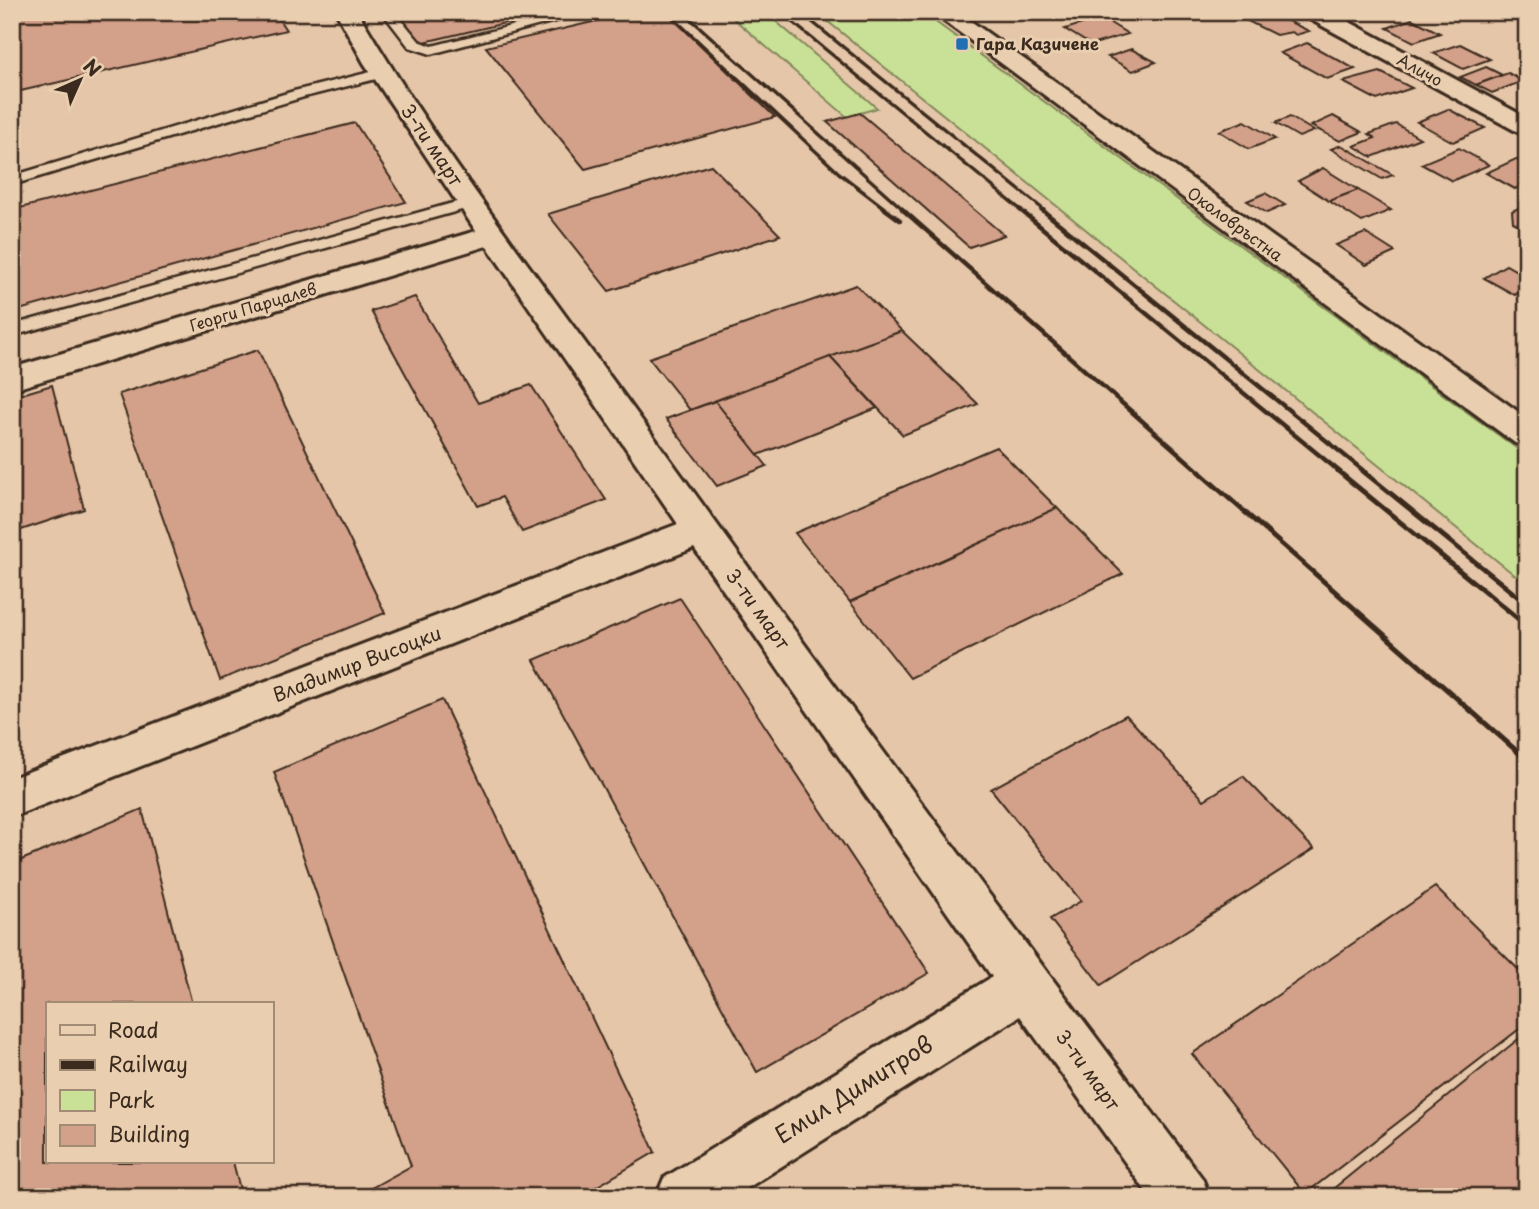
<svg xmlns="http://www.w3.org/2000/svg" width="1539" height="1209" font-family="'Playpen Sans',sans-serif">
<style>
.green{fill:#c9e196;stroke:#82865a;stroke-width:2}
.building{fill:#d3a089;stroke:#3b2a1e;stroke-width:2}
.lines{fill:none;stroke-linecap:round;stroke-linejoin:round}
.lane-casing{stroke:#3b2a1e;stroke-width:5}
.street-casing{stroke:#3b2a1e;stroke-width:6}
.lane{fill:#e9ceb0;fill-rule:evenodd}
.street{fill:#e9ceb0;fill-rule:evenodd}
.rail-far2{stroke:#3b2a1e;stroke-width:3.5}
.rail-far1{stroke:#3b2a1e;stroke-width:4.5}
.rail{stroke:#3b2a1e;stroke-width:5}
.poi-dot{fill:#1f6fb2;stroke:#e9ceb0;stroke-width:2.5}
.labels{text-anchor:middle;stroke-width:6;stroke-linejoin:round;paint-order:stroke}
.far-poi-label{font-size:16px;font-weight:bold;fill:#3b2a1e;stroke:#e9ceb0;text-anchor:start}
.far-street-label{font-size:16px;fill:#3b2a1e;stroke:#e9ceb0}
.street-label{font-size:19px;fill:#3b2a1e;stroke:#e9ceb0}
.near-street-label{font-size:23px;fill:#3b2a1e;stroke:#e9ceb0}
</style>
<rect width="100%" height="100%" fill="#e6c6a9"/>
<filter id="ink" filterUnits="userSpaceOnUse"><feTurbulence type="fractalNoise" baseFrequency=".0143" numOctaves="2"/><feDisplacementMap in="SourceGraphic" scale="14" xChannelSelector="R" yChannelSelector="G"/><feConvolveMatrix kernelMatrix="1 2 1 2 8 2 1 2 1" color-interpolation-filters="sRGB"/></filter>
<g filter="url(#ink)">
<g class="green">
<polygon points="726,12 765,12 877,108 847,117"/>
<polygon points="816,12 922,12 1527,456 1527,585"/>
</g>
<g class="building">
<polygon points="12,12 274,12 286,30 12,93"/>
<polygon points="398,12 552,12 420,43"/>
<polygon points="635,12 666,12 775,117 585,169 486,47"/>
<polygon points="1248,12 1269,12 1309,31 1296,35 1292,32 1276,35 1237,16"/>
<polygon points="1102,18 1128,34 1091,45 1065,29"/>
<polygon points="1412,19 1440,33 1414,42 1387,28"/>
<polygon points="1307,43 1355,69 1327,79 1280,53"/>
<polygon points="1460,44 1490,59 1463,69 1433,53"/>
<polygon points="1131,49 1156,62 1133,71 1108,57"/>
<polygon points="1486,67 1502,75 1476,85 1460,77"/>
<polygon points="1380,72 1412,88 1377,100 1343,82"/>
<polygon points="1508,73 1523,81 1492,93 1476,85"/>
<polygon points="1448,109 1485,128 1453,142 1417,122"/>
<polygon points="860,113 1004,235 969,247 827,122"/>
<polygon points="1333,116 1362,132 1340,141 1311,126"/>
<polygon points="1290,117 1314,131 1299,137 1275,123"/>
<polygon points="1245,121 1275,139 1249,149 1219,131"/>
<polygon points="355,123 406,202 12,312 12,210"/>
<polygon points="1396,124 1420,138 1372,157 1354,146 1375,138 1369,134"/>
<polygon points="1341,145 1393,175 1382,179 1331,149"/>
<polygon points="1459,148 1489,165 1452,181 1421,164"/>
<polygon points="1516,159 1527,165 1527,183 1515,189 1486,173"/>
<polygon points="711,165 780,235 609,291 548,214"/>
<polygon points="1323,168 1358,190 1329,201 1298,181"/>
<polygon points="1358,190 1391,210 1362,222 1329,201"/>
<polygon points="1265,193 1285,205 1267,213 1247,201"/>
<polygon points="1527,204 1527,229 1513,222 1512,211"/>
<polygon points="1365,233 1395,252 1366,265 1336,245"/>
<polygon points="1527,262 1527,295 1521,291 1515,295 1484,278 1506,265 1515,270"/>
<polygon points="856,285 902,331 690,410 649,358"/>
<polygon points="415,297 478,403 531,385 606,500 522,532 502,497 478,506 371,311"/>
<polygon points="902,331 978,404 903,435 830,357"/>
<polygon points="258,350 385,613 220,680 119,394"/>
<polygon points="830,357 877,408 758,455 715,401"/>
<polygon points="52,385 84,509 12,533 12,397"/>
<polygon points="715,401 767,466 717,486 666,419"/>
<polygon points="996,447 1057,508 850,602 795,533"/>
<polygon points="1057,508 1123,574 910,678 850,602"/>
<polygon points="680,598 929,973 757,1072 534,660"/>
<polygon points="442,700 655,1152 579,1197 355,1197 411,1166 274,772"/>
<polygon points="1126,715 1204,800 1243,776 1314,849 1101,985 1050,919 1081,901 991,789"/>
<polygon points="142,809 192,1004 47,1004 47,1162 233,1162 242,1197 12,1197 12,864"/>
<polygon points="1435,887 1527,978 1527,1023 1305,1194 1192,1054"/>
<polygon points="1527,1032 1527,1197 1323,1197"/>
</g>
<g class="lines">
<g class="lane-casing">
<g id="lane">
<polygon points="382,12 395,12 419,41 432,46 567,12 589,12 431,54 409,47"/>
<polygon points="383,69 390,73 388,76 304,97 12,185 12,176 294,91"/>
<polygon points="471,198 479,203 476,206 12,336 12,325"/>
</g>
</g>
<g class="street-casing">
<g id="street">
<path d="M336,12H358C442,156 546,287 643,422C826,676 1013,928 1202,1178L1210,1197H1150L1020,1016L733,1197H656L664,1178L992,977L694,548L12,817V778L678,524L487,246L12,390V368L476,231L364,63Z"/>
<polygon points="932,12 958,12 1527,418 1527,447 1515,443"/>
<polygon points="1303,12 1331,12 1527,118 1527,137 1306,17"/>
</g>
</g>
<use href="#lane" class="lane"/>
<use href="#street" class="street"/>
<g class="rail-far2">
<polyline points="667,12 839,173 887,210"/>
<polyline points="683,12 904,210"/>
<polyline points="780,12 1021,210"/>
<polyline points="800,12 1044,210"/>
</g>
<g class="rail-far1">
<polyline points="885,209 900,220"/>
<polyline points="902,209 1200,472"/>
<polyline points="1019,209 1340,472"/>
<polyline points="1041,209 1365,472"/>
</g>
<g class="rail">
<polyline points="1198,471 1527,760"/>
<polyline points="1338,471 1527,626"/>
<polyline points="1363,471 1527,604"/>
</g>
</g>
</g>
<rect class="poi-dot" x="955" y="37" width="14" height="14" rx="3.5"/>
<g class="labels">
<g class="far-poi-label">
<text x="976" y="50">Гара Казичене</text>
</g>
<g class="far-street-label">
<text transform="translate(1420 70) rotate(29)" y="6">Аличо</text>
<text transform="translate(1235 224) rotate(36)" y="6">Околовръстна</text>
<text transform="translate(253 307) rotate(-17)" y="6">Георги Парцалев</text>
</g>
<g class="street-label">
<text transform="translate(432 145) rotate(56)" y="7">3-ти март</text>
<text transform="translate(758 609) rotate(54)" y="7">3-ти март</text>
<text transform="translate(357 664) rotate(-21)" y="7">Владимир Висоцки</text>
<text transform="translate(1088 1070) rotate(54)" y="7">3-ти март</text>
</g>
<g class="near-street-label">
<text transform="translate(854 1090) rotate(-32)" y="8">Емил Димитров</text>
</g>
</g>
<rect width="1539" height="1209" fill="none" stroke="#e9ceb0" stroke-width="42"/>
<rect x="21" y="21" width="1497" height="1167" fill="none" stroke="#3b2a1e" stroke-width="2.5" filter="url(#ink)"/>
<rect x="46" y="1002" width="228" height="161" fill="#e9ceb0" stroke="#a38c76" stroke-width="2"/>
<rect x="60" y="1025" width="35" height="10" fill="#e9ceb0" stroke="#a38c76" stroke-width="2"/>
<text x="108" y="1038" font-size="21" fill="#3b2a1e">Road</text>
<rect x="60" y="1060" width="35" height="10" fill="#3b2a1e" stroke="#a38c76" stroke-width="2"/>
<text x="108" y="1072" font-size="21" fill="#3b2a1e">Railway</text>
<rect x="60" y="1090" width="35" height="21" fill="#c9e196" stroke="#a38c76" stroke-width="2"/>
<text x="108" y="1108" font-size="21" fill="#3b2a1e">Park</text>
<rect x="60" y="1125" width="35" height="21" fill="#d3a089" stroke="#a38c76" stroke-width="2"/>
<text x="108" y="1142" font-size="21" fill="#3b2a1e">Building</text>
<g transform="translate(80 80) rotate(45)" stroke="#e9ceb0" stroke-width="5" paint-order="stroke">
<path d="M0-5L12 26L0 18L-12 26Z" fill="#3b2a1e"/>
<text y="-10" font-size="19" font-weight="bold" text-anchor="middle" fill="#3b2a1e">N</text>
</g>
</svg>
